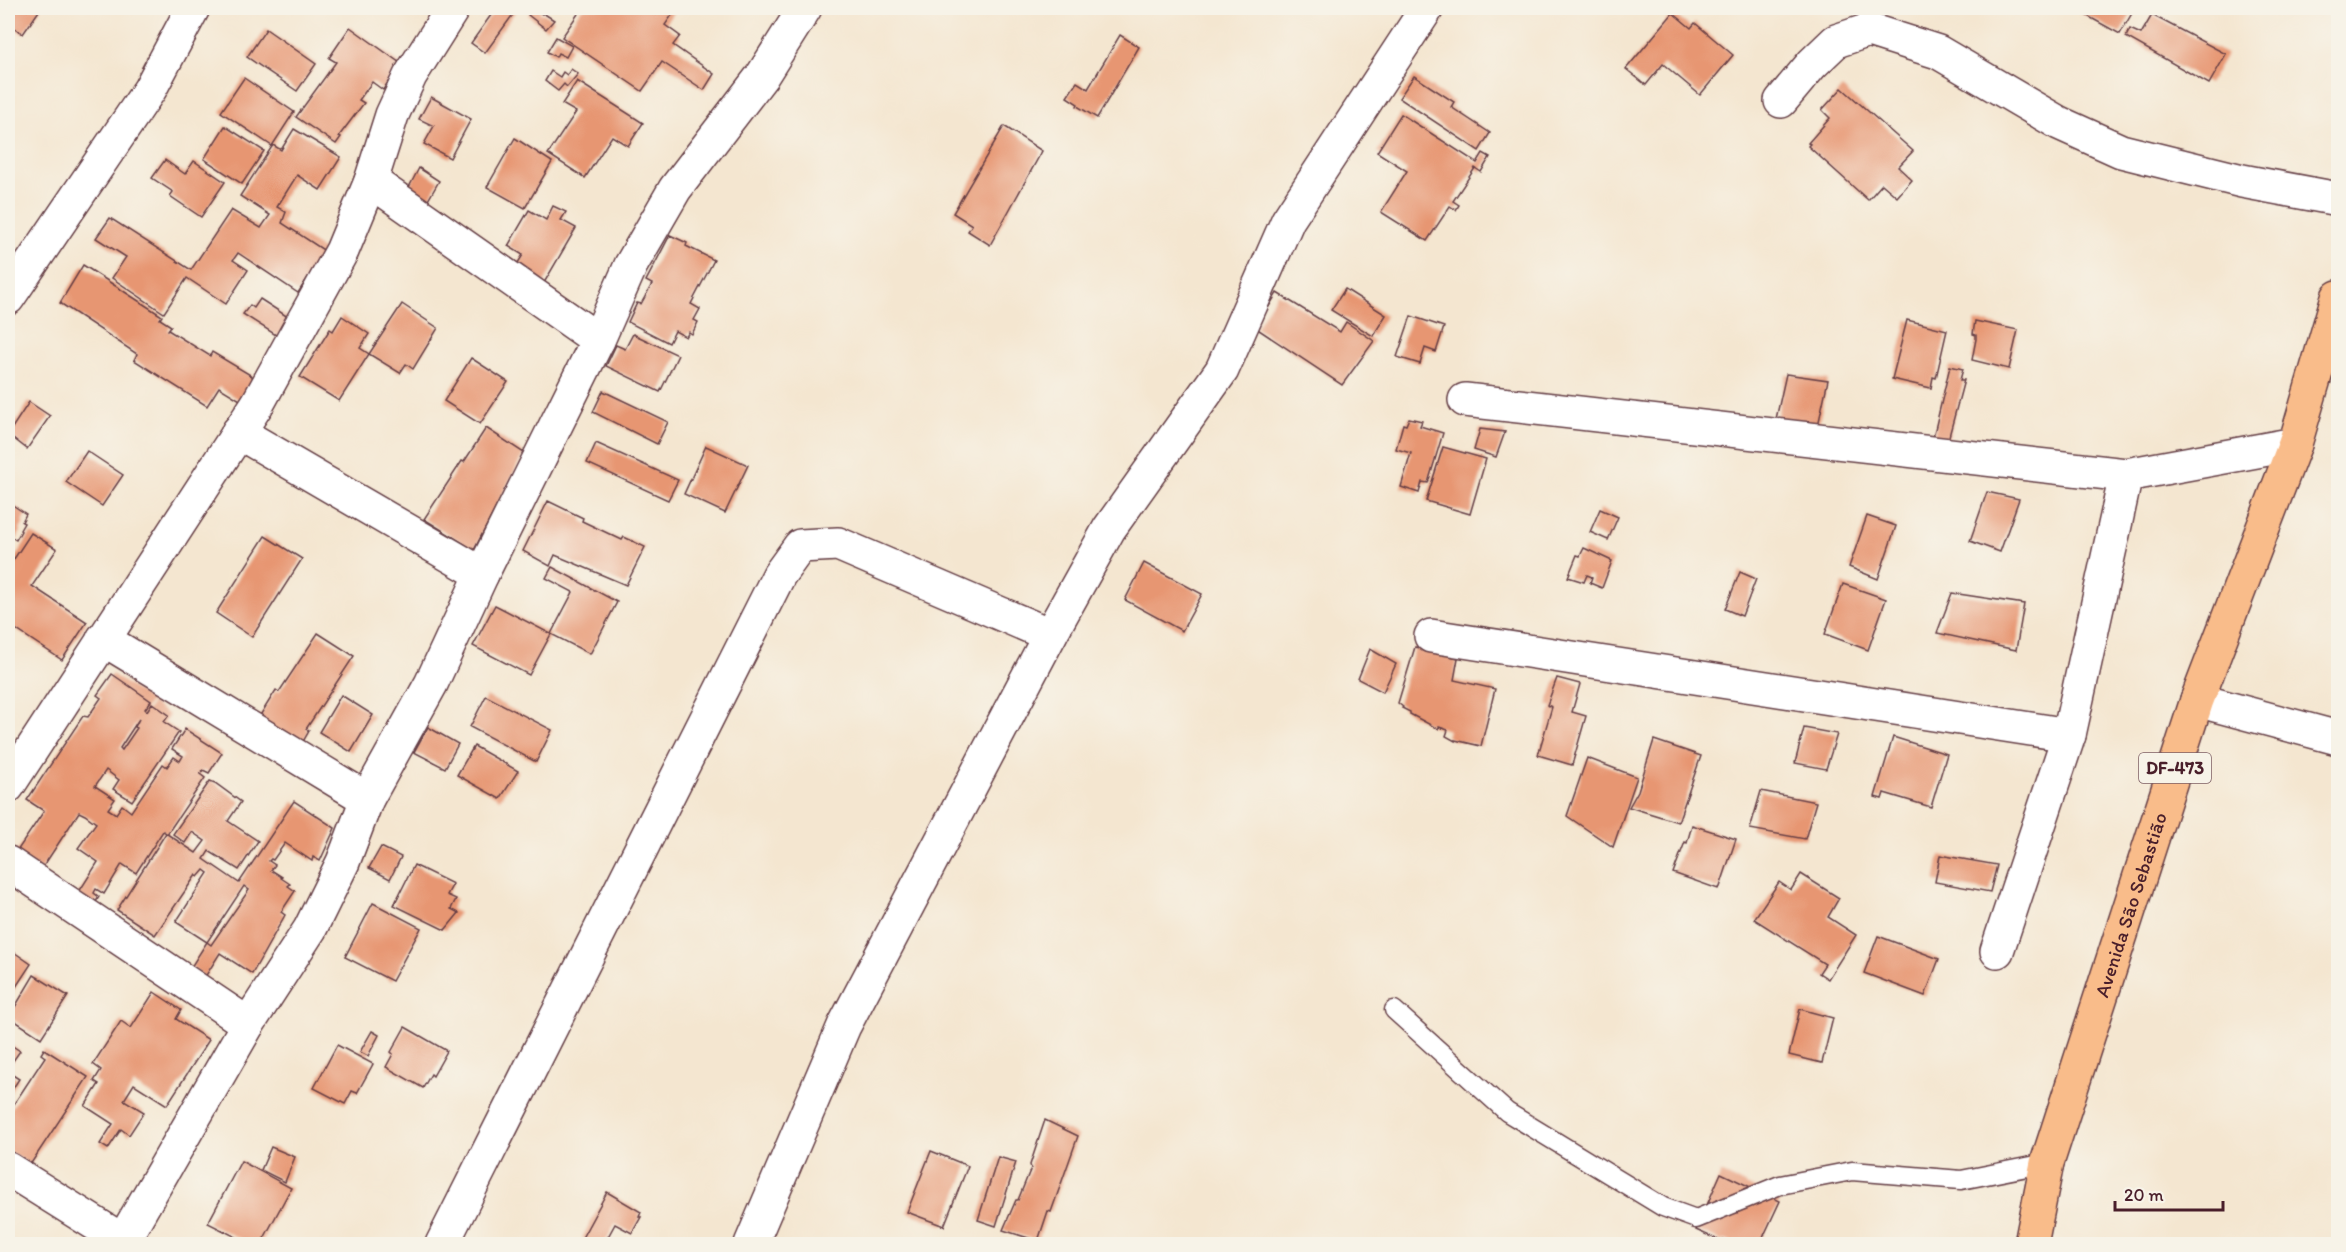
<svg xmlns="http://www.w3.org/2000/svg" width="2346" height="1252" font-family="Itim,sans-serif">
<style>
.building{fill:#e79672;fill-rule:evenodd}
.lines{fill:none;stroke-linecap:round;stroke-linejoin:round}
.service-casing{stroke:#643d44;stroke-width:21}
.minor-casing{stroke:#643d44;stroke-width:36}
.primary-casing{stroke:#643d44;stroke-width:36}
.service{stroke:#fff;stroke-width:18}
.minor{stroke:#fff;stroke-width:33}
.primary{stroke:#f9bc8a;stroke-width:33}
.labels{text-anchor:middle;stroke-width:4.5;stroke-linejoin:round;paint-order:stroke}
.shield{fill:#f7f3e8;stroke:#7e5f64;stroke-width:1.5}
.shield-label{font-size:18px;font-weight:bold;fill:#4a1f2b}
.street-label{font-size:20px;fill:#4a1f2b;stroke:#f7f3e8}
</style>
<rect width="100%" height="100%" fill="#f7f3e8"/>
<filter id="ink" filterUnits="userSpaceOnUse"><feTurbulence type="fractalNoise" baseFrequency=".0167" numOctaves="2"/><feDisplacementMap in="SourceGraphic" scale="12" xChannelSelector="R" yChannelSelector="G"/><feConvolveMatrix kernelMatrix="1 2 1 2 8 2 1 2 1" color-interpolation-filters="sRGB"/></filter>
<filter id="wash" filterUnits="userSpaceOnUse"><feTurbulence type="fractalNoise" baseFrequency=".008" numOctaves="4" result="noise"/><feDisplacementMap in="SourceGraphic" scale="24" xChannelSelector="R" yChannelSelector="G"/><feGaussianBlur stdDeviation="1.35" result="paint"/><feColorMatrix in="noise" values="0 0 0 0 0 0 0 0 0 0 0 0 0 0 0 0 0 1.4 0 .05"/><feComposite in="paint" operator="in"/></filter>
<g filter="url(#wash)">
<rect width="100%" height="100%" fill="#f4e6d0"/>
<g id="blocks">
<g class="building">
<polygon points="8,8 41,8 23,34 8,23"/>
<polygon points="496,8 517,9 485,53 471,43"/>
<polygon points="534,8 543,8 539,12 542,14 543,13 554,20 546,29 528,15"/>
<polygon points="582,8 677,8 665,25 680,36 673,45 714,74 704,90 662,62 642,91 562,37"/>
<polygon points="2073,8 2135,8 2120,34"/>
<polygon points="1673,13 1691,28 1695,23 1733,55 1700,95 1663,64 1646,85 1626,69"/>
<polygon points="2152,15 2226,54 2209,84 2126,37 2130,29 2141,34"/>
<polygon points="350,27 400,63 383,90 372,82 359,100 364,103 339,136 341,137 336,144 296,117 336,62 329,58"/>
<polygon points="266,29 316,64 297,91 247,57"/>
<polygon points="1120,35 1139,47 1097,118 1077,106 1078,104 1067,97 1077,82 1088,89"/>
<polygon points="556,37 572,46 566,57 558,53 556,57 547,52"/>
<polygon points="571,69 578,74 567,87 564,84 558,91 545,81 551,71 560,77 563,72 567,75"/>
<polygon points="1414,76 1454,102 1451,107 1490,133 1479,151 1399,98"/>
<polygon points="244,78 294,112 272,146 221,112"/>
<polygon points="577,81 643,123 628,146 612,136 585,178 548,154 576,112 562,104"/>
<polygon points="1842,88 1913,151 1898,167 1912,180 1897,197 1882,184 1868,200 1808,146 1810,144 1808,143 1830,118 1822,110"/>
<polygon points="431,97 471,119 450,158 424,144 434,126 419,119"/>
<polygon points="1401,114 1477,163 1483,153 1490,157 1481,172 1475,168 1453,201 1459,205 1456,210 1450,206 1427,241 1381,212 1407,171 1377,152"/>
<polygon points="225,126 264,151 242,184 204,159"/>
<polygon points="1004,126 1042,151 990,245 968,231 972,225 953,213"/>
<polygon points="294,129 341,157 320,190 297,175 277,207 286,212 282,223 325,251 298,293 238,253 233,260 248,270 226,304 187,278 164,313 112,278 126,257 96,238 110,218 191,270 231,210 261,228 270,215 240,196 273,145 281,150"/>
<polygon points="515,138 552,162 525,208 487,187"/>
<polygon points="165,160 185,174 194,161 225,182 201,217 170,196 173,192 152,178"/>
<polygon points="419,168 439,181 423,209 404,197"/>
<polygon points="553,206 566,212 561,220 576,228 544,283 516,266 523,255 508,246 529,210 546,220"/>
<polygon points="670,235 687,243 686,246 714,260 691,304 700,309 694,320 698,322 692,334 689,332 686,337 675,331 669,343 628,322 637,303 641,304 652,284 646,281"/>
<polygon points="83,265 162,316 160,319 171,326 168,330 210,356 212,352 252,376 253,380 240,400 219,387 207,406 134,360 137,354 60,303"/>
<polygon points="1345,289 1386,315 1373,336 1331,310"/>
<polygon points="1277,293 1340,332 1346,322 1374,341 1342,385 1256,328"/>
<polygon points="260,299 291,319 279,337 243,314 250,305 254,308"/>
<polygon points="402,304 438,328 413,369 406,364 400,373 369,354"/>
<polygon points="342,316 369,334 360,348 369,354 339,401 300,377 330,329 333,331"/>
<polygon points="1411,316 1444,327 1436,352 1425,348 1420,364 1397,357"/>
<polygon points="1907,320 1947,330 1936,378 1933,377 1931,388 1892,379"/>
<polygon points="1975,321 2018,330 2009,369 1972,360 1976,339 1976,335 1973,334"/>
<polygon points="633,334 678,355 660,392 606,366 616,345 625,349"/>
<polygon points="471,358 508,382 480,424 444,401"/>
<polygon points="1950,366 1963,369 1960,380 1964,380 1947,444 1932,442"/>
<polygon points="1786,374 1828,380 1818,426 1776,419"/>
<polygon points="603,391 668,422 657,444 593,412"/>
<polygon points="29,402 50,416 27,449 8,434"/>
<polygon points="1409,418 1422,421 1420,426 1443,433 1428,483 1422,482 1419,493 1401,487 1411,453 1396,449 1403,424 1406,425"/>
<polygon points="486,428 524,453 474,550 424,519 462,461 464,462"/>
<polygon points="1480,429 1505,432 1496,457 1474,450"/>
<polygon points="596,443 678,480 668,500 587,463"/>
<polygon points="706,446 748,465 725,513 684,494"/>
<polygon points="1443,447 1486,459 1470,514 1426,501"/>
<polygon points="87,451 123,475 102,506 66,482"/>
<polygon points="1987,492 2019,499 2000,552 1970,541"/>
<polygon points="548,501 583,518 582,521 622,540 624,537 645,547 626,585 555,555 550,566 523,551"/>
<polygon points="8,502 26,514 22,522 24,523 20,530 21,531 16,540 8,535"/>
<polygon points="1600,509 1618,517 1608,540 1590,532"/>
<polygon points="1867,516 1896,526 1878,579 1849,567"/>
<polygon points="31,533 57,549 32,586 87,622 62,660 8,624 8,568"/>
<polygon points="265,536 302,559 252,637 216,613"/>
<polygon points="1584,548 1612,561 1602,588 1590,583 1592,577 1587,575 1584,582 1568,577 1577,555 1580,556"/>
<polygon points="1144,563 1202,594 1182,631 1125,600"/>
<polygon points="552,567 617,602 590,654 551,634 573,592 546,578"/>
<polygon points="1740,572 1756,579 1742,616 1725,609"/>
<polygon points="1843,584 1886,599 1868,650 1825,634"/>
<polygon points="1952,593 2024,604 2016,650 1937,633"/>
<polygon points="495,605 551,634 529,675 473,646"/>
<polygon points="318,633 354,656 306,729 309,731 297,752 254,725 276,690 279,692"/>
<polygon points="1415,647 1458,658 1454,680 1495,689 1481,746 1455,740 1455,741 1446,736 1448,730 1439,727 1438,729 1410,714 1410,712 1402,708 1403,707 1398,703"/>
<polygon points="1370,649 1396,664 1383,692 1358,679"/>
<path d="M112,674L151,701L145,709L147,711L152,703L169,715L164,722L179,732L132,801L113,789L119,780L106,770L95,786L115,799L108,809L116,814L122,805L131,812L163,764L167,767L174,757L180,761L183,756L172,749L185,729L222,753L209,773L203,770L200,774L205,778L167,834L196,853L205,841L192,832L185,843L173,834L210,781L215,783L241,802L228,821L258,841L239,870L209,851L204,859L239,883L294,801L335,828L320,861L313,857L312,861L285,843L273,860L271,859L269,861L275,865L271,870L282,877L281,878L290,884L288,886L295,891L281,912L285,915L252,974L220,953L205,977L191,967L207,942L176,922L208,873L204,870L198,877L196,875L155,935L117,910L166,833L163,831L136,873L122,864L104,894L96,889L94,893L99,897L94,905L77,895L98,862L78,848L96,823L85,815L79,812L41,870L15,854L44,811L27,800L83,716L88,717L101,698L97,695ZM139,719L135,727L137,728L122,750L120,748ZM244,886L249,890L211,945L207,942Z"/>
<polygon points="1557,678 1580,684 1572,712 1586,716 1572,765 1538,755 1552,707 1547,705"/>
<polygon points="341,695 373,715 351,752 319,732"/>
<polygon points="486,696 552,730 536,762 470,727"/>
<polygon points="428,727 458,744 445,768 414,752"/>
<polygon points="1804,728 1837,734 1826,769 1795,763"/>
<polygon points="1893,737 1947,754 1931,807 1884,793 1882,799 1875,797"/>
<polygon points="1654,740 1701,756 1678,822 1629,807 1638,791"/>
<polygon points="474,746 518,771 500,799 457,775"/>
<polygon points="1587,758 1637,777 1613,847 1567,816"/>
<polygon points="1761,791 1816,802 1805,839 1750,829"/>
<polygon points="1692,825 1736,839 1720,887 1718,889 1673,873 1685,842 1687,843"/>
<polygon points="381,847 401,857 390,879 369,868"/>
<polygon points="1940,855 1997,865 1990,892 1935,882"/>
<polygon points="414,865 453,884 447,895 456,899 451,909 459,913 445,930 394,905"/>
<polygon points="1801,874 1839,898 1828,917 1856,935 1828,979 1819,973 1825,964 1754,919 1779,882 1791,890"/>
<polygon points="373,903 421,928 392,981 345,957"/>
<polygon points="1878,936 1939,959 1925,996 1864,973"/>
<polygon points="8,948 31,964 8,999"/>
<polygon points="34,975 68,996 41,1038 9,1017"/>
<polygon points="154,992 181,1010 176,1019 209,1040 167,1105 134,1084 124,1100 144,1112 129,1135 121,1129 108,1149 100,1144 113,1124 85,1106 99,1084 94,1081 101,1070 93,1064 121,1021 131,1028"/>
<polygon points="1800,1009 1833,1018 1822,1063 1789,1055"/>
<polygon points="405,1027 447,1051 433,1076 431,1074 423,1088 386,1067 393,1054 391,1052"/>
<polygon points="372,1031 379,1035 368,1056 360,1052"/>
<polygon points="8,1043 20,1051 8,1068"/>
<polygon points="337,1045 373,1064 357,1093 352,1091 345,1104 314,1088"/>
<polygon points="44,1049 88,1077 30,1165 8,1150 8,1113 45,1057 41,1054"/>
<polygon points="8,1072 19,1079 8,1096"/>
<polygon points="1045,1120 1078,1136 1051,1212 1048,1211 1038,1241 1003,1230 1016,1200 1018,1200 1031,1168 1030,1165"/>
<polygon points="271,1147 295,1157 285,1182 261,1170"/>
<polygon points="931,1151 968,1166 944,1226 907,1212"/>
<polygon points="998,1157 1016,1162 996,1226 978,1220"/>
<polygon points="241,1161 291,1188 261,1244 250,1244 208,1223"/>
<polygon points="1721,1173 1780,1201 1760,1244 1735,1244 1724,1240 1723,1242 1696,1230"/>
<polygon points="607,1192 641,1212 639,1217 641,1217 632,1233 615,1224 604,1244 596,1244 582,1238"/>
</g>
</g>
</g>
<g filter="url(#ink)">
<use href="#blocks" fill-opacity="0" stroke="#643d44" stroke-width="1.5"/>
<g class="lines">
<g class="service-casing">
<polyline id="service" points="1394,1010 1507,1112 1663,1207 1696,1219 1780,1185 1852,1171 1961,1180 2047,1163"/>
</g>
<g class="minor-casing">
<g id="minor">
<polyline points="1781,101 1812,64 1836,41 1869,30 1938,52 2059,123 2121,151 2242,181 2338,199"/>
<polyline points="371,181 598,340"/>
<polyline points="8,298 150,89 193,8"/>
<polyline points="1465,400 2126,475 2295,444"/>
<polyline points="238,432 482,574"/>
<polyline points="1431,636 2069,735"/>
<polyline points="103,639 367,799"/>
<polyline points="2197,700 2338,738"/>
<polyline points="8,786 258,403 342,251 371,181 392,115 410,76 453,8"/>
<polyline points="8,863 248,1024"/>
<polyline points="1997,951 2069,735 2126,475"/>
<polyline points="8,1169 123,1241"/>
<polyline points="121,1244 248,1024 310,929 343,862 367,799 431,684 482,574 598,340 631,265 675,189 762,76 805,8"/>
<polyline points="442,1244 779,575 800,546 838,544 1050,635"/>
<polyline points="751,1244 844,1026 1050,635 1109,529 1222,370 1288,220 1427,8"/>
</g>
</g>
<g class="primary-casing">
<g id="primary">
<path id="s1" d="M2031,1244L2047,1163L2197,700L2295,444L2338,297"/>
</g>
</g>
<use href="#service" class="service"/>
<use href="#minor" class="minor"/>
<use href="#primary" class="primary"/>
</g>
</g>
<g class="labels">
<rect class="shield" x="2139" y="753" width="72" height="30" rx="4.5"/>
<g class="shield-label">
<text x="2175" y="774">DF-473</text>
</g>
<g class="street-label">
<text dy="7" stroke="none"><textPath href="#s1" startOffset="354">Avenida São Sebastião</textPath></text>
</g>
</g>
<rect width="2346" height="1252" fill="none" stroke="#f7f3e8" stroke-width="30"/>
<path d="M2115 1201v9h108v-9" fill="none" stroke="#4a1f2b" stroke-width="3"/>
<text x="2124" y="1201" font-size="18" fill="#4a1f2b" stroke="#f7f3e8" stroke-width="4.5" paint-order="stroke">20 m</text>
</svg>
